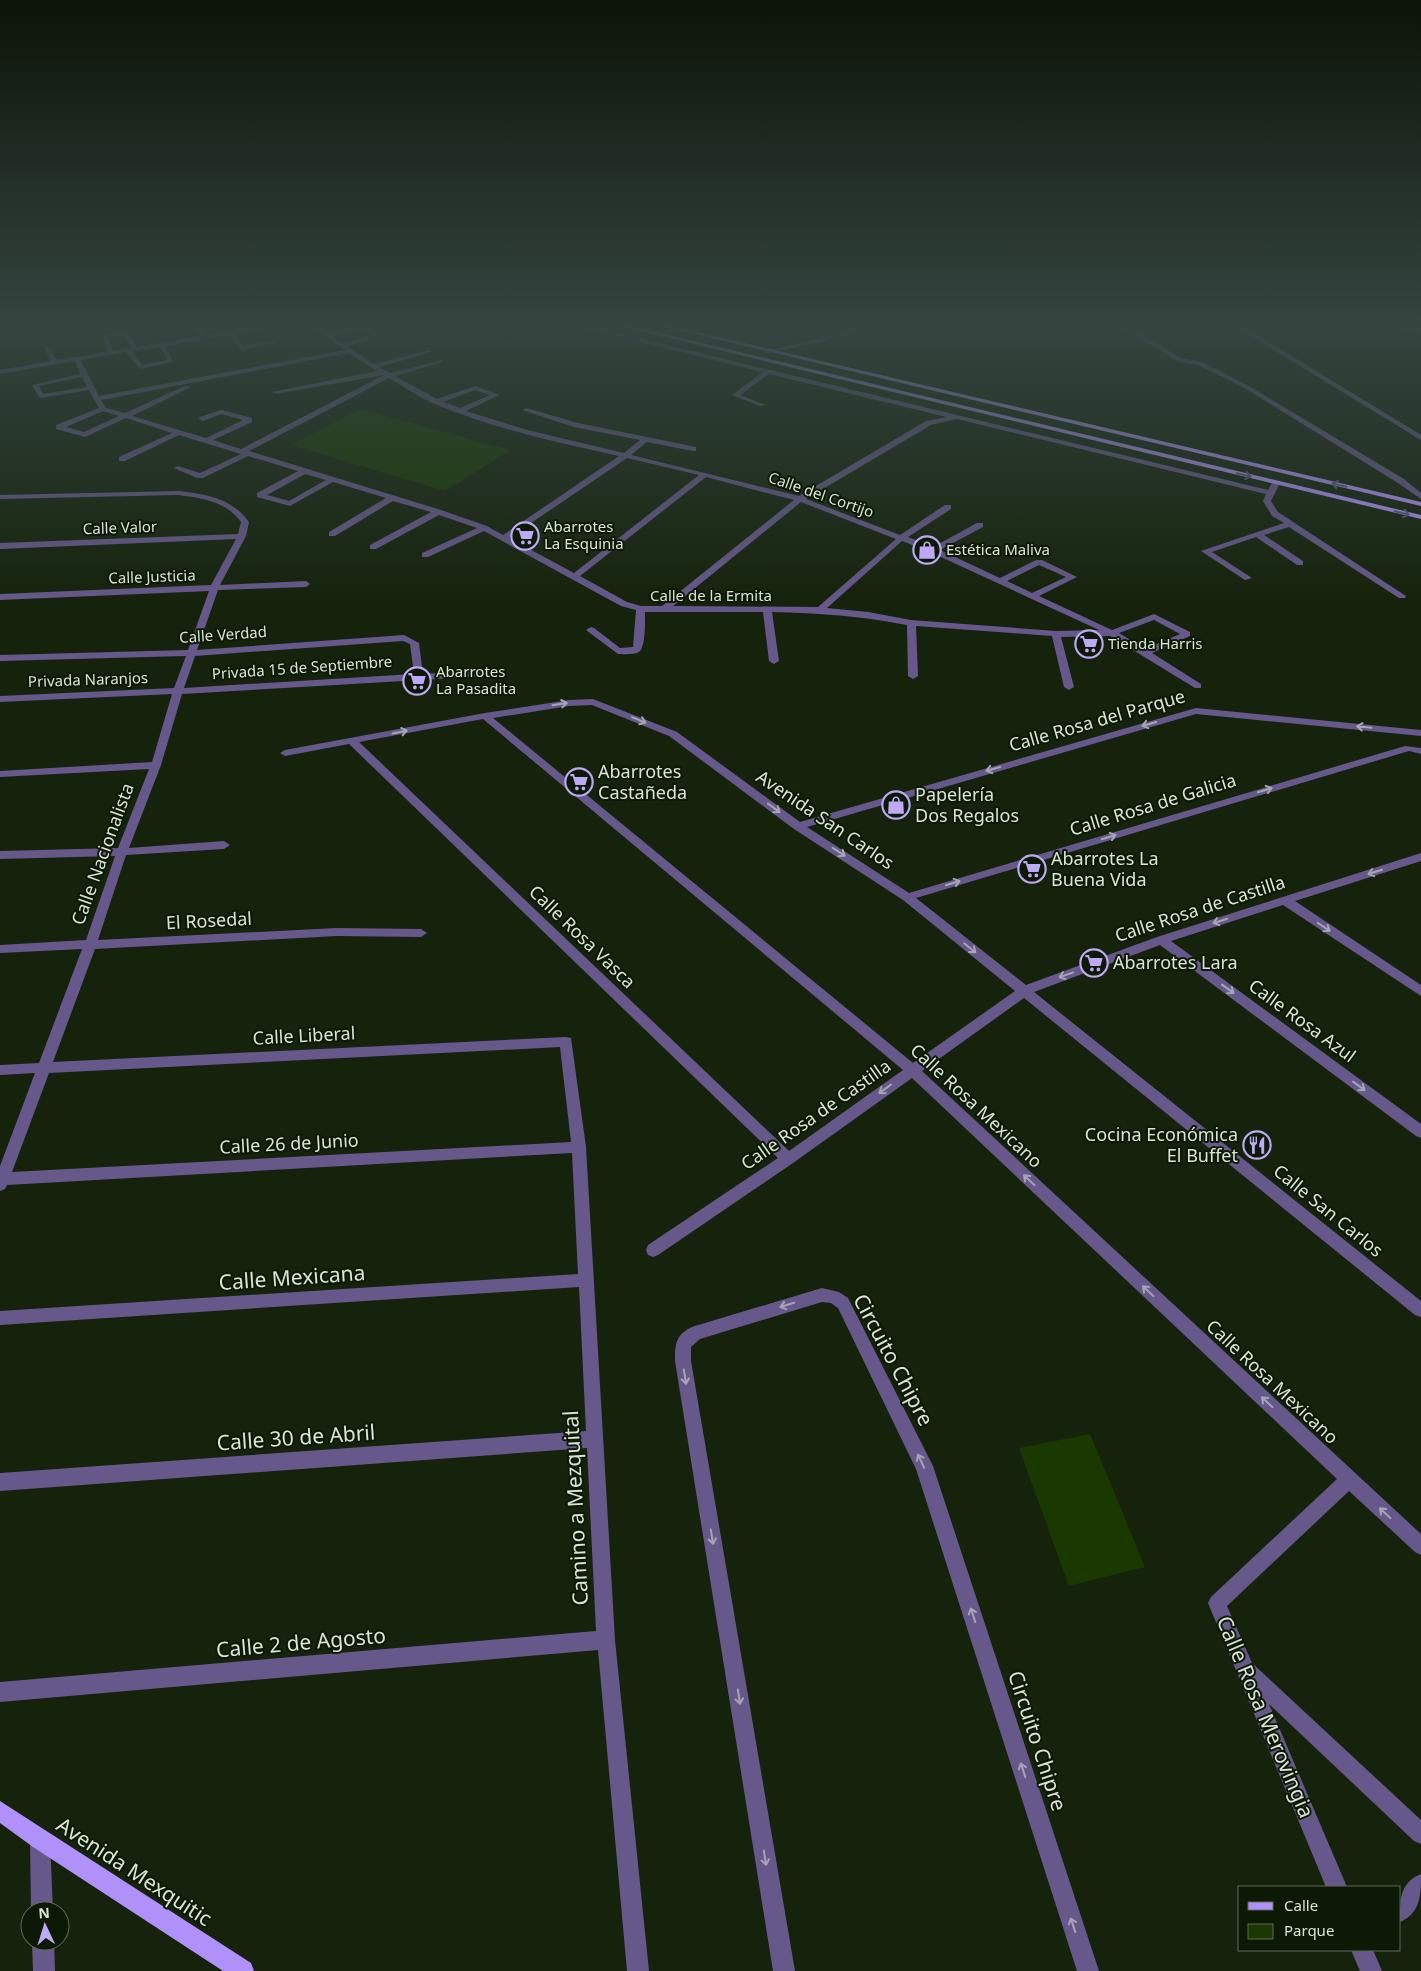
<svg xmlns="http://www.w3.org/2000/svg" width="1421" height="1971" font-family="'Noto Sans',sans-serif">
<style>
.green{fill:#193900}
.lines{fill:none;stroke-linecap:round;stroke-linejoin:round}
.minor{fill:#66588a;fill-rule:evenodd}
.major{fill:#af91f9;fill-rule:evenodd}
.oneway{stroke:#5e557e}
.oneway2{stroke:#a6a5b4}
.labels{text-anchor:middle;stroke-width:4;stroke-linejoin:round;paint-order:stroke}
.far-street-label{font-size:15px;fill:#dbe4d6;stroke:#0c1904}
.far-poi-label{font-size:15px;fill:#dbe4d6;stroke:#0c1904;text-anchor:start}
.street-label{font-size:18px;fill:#dbe4d6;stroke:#0c1904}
.poi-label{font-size:18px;fill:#dbe4d6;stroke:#0c1904;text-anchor:start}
.near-street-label{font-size:21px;fill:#dbe4d6;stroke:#0c1904}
</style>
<rect width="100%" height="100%" fill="#15230c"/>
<g class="green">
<polygon points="360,409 511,450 445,491 291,445"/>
<polygon points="1090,1434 1145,1567 1069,1586 1019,1448"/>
</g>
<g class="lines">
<g class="minor">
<polygon points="52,325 59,325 61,328 56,329"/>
<path d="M193,325H199L205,335L265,325H280L234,334L243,346L273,340L276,342L275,343L241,350L228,335L166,346L173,362L140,369L126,352L81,360L99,396L345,350L308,325H316L327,333L366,325L384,336L347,346L374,364L429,350L432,352L379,367L390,373L443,360V362L395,376L437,399L475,386L499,395L466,411L527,430L624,453L640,440L574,427L522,410L526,408L578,423L696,447V451H693L647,442L631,455L799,496L926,421L947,417L769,374L740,395L766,405L760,406L732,395L763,372L572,325H584L1268,490L1273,481H1279L1280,483L1271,501L1278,512L1406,596L1405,598H1399L1289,527L1264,535L1303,561V565H1297L1256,537L1212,552L1252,578L1245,580L1201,551L1284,523L1272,516L1263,501L1266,494L957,419L931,425L806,499L900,535L945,505H951V509L908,537L933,547L977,523H983V527L940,550L1000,578L1036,560H1042L1077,577L1039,596L1112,630L1154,614L1190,632V636L1152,653L1201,684V688H1195L1110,636L1061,637L1074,687L1069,690L1064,687L1052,636L916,626L918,676L913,679L908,676L907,625C861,616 818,613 772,612L779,661L774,664L769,661L763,612H645C645,620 646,647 639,652C634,655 623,654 618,654L586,630L591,627L594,628L620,648L633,647L636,610L621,606L484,531L428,557H422V553L477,528L439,515L376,549H370V545L431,512L393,501L335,536H329V532L386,498L333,482L290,506L257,497V493L298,471L248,456L203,478H197L174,468L178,466L200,473L241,454L179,435L125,461H119V457L172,433L126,418L85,437L56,429V425L99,408L89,390L41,398L39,397L32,385L80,374L75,361L0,374V370L51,361L44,347H48L57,360L107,352L102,335L128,332L137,347L200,336ZM365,329L375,335L342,343L332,336ZM124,335L131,348L113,351L108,337ZM160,347L167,360L142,365L132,351ZM349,353L377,371L272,392L275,394L384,375L241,449L213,440L252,422V418L221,410L200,417L199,419L203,421L221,414L243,420L206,438L132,416L189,388V386H185L125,413L106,408L101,400ZM82,377L87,387L43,394L39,386ZM389,378C404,387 419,397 435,404C494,429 557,442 619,456L503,535L487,526L441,510L249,451ZM475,390L490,395L460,408L443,402ZM103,411L119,416L84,432L66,427ZM627,458L699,475L574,573L509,538ZM305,474L326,480L289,501L267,495ZM706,477L794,500L662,606H641L627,602L580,576ZM801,502L896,539L818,607L673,606ZM902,541L930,552L1099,630L1056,631L911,620L868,612L827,608ZM1039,565L1066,577L1032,593L1007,581ZM1154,620L1180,634L1145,649L1119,633Z"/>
<polygon points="847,325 854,325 857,328 852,334 844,337 768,353 765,351 840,334 850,328"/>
<polygon points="1118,325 1126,325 1181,358 1202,362 1247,385 1404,479 1421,493 1421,499 1398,483 1243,387 1198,365 1177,361"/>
<polygon points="1233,325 1241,325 1421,435 1421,440"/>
<polygon points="1386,325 1421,328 1421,332 1389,327"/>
<path d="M178,491C206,494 232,498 249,522L246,536L220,585L306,581L310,584L306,587L218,590L197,650L404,635L419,643L423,674L489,670L494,673L489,676L182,694L161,765L129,848L224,841L230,845L224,849L126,855L98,940L337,928L421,929L427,933L421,937L337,936L95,949L53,1062L566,1037L571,1038L586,1147L615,1640L649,1971H627L598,1650L0,1702V1682L596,1631L587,1448L0,1491V1473L586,1431L579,1287L0,1325V1311L578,1274L572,1153L7,1185L5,1189L0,1191V1166L35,1073L0,1075V1065L39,1063L82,949L0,953V945L86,940L115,856L0,859V851L118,848L149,769L0,777V771L152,762L172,694L0,702V696L174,688L186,656L0,661V655L188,650L209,591L0,600V594L211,585L236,539L0,549V543L238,534L241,522C226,501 201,498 178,495L0,499V495ZM403,641L410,644L414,674L184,688L195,656ZM560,1047L571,1142L12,1172L49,1073Z"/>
<path d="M593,699L677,732L800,822L1196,708L1421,730V736L1196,714L807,827L909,893L1405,746L1421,748V754L1409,751L916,898L1026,985L1157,937L1421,853V861L1295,901L1421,985V996L1283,905L1171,941L1421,1124V1138L1416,1136L1160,945L1034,992L1421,1301V1317L1415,1315L1024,998L922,1071L1421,1534V1555L1415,1552L1349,1491L1227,1606L1252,1663L1421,1820V1844L1414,1841L1269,1704L1347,1887H1326L1208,1603L1211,1597L1337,1479L912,1078L793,1163L658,1255L653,1257L648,1255L646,1250L648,1245L778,1158L349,744L285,756L280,753L285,750L485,713L569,700ZM592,705L669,736L794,829L903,900L1015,991L913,1063L493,718L569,706ZM483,719L903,1070L789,1151L359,742Z"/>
<path d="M822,1288L839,1292L848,1298L933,1466L1099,1971H1077L916,1469L838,1308L831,1303L822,1302L700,1339L691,1347V1361L795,1971H773L675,1361C675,1343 676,1333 695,1326Z"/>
<polygon points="40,1830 47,1833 50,1840 53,1911 31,1911 30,1840 33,1833"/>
<path d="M1421,1874C1421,1894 1421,1913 1400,1922C1400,1901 1399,1883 1421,1874Z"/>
<polygon points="32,1941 54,1941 55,1971 33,1971"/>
<polygon points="1351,1950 1373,1950 1382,1971 1360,1971"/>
</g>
<g class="major">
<polygon points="615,325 627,325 1421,515 1421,519"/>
<polygon points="656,325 668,325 1421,502 1421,506"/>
<polygon points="0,1801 251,1963 254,1971 223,1971 33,1847 0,1823"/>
</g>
</g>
<defs><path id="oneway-shaft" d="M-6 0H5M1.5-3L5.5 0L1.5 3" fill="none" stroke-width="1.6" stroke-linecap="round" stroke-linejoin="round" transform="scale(1.25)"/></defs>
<g class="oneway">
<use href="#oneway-shaft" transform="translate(1244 475) rotate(13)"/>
<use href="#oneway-shaft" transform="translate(1339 485) rotate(-167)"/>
<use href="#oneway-shaft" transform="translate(1402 513) rotate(13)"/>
</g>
<g class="oneway2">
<use href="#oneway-shaft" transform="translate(560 704) rotate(-9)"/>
<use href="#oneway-shaft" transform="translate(639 720) rotate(22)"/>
<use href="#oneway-shaft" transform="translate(1149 724) rotate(164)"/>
<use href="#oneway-shaft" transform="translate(1364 727) rotate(-174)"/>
<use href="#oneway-shaft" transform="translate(400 732) rotate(-11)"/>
<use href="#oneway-shaft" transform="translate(993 769) rotate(164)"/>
<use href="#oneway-shaft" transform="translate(1265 790) rotate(-17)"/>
<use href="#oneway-shaft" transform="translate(774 808) rotate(36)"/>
<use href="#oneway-shaft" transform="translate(1109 837) rotate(-17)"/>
<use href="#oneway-shaft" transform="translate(839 852) rotate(33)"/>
<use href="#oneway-shaft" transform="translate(1375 872) rotate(163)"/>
<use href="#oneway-shaft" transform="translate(953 883) rotate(-17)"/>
<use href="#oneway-shaft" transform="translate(1220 921) rotate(162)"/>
<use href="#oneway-shaft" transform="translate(1324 927) rotate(34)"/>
<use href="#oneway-shaft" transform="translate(970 948) rotate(39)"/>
<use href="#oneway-shaft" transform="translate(1066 975) rotate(160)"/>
<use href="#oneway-shaft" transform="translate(1228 989) rotate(36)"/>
<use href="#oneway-shaft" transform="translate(1359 1086) rotate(36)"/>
<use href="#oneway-shaft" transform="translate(885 1089) rotate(144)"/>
<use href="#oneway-shaft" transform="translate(1029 1180) rotate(-137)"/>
<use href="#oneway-shaft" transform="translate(1148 1291) rotate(-137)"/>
<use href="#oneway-shaft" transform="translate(787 1305) rotate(163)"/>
<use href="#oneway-shaft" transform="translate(685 1377) rotate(81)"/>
<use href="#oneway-shaft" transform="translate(1267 1402) rotate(-137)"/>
<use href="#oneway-shaft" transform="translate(921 1461) rotate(-115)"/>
<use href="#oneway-shaft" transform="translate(1385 1513) rotate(-137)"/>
<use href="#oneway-shaft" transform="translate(712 1537) rotate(81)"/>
<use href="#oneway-shaft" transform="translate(973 1615) rotate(-108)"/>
<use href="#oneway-shaft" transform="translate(739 1697) rotate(81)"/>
<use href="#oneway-shaft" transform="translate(1023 1770) rotate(-108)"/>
<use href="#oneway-shaft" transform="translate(765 1858) rotate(81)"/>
<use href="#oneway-shaft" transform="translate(1073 1925) rotate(-108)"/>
</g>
<linearGradient id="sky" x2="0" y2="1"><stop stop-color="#0c1307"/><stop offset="0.54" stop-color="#354540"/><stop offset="1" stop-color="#354540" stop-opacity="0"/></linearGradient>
<rect width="1421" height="601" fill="url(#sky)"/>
<defs>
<g id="supermarket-ring" transform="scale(1.4375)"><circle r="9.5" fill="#0c1904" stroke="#bda9f5" stroke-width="1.5"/><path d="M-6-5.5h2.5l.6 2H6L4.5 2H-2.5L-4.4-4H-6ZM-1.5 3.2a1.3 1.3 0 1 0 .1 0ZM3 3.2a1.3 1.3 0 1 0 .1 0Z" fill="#bda9f5"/></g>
<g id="shop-ring" transform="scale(1.4375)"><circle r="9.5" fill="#0c1904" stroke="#bda9f5" stroke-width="1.5"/><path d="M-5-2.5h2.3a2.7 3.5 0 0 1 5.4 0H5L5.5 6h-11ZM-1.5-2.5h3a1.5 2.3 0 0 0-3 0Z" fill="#bda9f5"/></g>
<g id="restaurant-ring" transform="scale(1.4375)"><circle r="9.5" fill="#0c1904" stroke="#bda9f5" stroke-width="1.5"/><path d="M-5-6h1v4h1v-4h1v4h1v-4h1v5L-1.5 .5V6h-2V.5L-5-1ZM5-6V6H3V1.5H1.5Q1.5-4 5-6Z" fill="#bda9f5"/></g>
</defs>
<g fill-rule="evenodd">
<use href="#supermarket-ring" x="525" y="536"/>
<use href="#shop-ring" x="927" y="550"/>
<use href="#supermarket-ring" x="1089" y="644"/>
<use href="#supermarket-ring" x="417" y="681"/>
<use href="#supermarket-ring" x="579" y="782"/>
<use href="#shop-ring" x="896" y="805"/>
<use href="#supermarket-ring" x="1032" y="869"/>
<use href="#supermarket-ring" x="1094" y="963"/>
<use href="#restaurant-ring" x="1257" y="1145"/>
</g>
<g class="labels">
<g class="far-street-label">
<text transform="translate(821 495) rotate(19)" y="5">Calle del Cortijo</text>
<text transform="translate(120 528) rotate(-2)" y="5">Calle Valor</text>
<text transform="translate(152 577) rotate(-2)" y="5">Calle Justicia</text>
<text x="711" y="601">Calle de la Ermita</text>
<text transform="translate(223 635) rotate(-4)" y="5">Calle Verdad</text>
<text transform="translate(302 668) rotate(-4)" y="5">Privada 15 de Septiembre</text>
<text transform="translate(88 680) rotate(-2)" y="5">Privada Naranjos</text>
</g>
<g class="far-poi-label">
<text x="544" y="532">Abarrotes<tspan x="544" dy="17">La Esquinia</tspan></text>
<text x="946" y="555">Estética Maliva</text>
<text x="1108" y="649">Tienda Harris</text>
<text x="436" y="677">Abarrotes<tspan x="436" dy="17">La Pasadita</tspan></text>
</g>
<g class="street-label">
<text transform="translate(1097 721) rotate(-16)" y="6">Calle Rosa del Parque</text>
<text transform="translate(1153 805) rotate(-17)" y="6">Calle Rosa de Galicia</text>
<text transform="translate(825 820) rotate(34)" y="6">Avenida San Carlos</text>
<text transform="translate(103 854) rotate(-70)" y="6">Calle Nacionalista</text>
<text transform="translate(1200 909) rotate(-18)" y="6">Calle Rosa de Castilla</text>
<text transform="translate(209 921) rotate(-3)" y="6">El Rosedal</text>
<text transform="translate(582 937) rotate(44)" y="6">Calle Rosa Vasca</text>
<text transform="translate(1302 1021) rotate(36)" y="6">Calle Rosa Azul</text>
<text transform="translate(304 1036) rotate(-3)" y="6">Calle Liberal</text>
<text transform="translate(976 1106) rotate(43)" y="6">Calle Rosa Mexicano</text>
<text transform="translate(816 1115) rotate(-35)" y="6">Calle Rosa de Castilla</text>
<text transform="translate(289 1144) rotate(-3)" y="6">Calle 26 de Junio</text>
<text transform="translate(1328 1211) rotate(39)" y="6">Calle San Carlos</text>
<text transform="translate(1272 1382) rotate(43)" y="6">Calle Rosa Mexicano</text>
</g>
<g class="poi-label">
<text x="598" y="778">Abarrotes<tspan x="598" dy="21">Castañeda</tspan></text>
<text x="915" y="801">Papelería<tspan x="915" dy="21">Dos Regalos</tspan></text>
<text x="1051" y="865">Abarrotes La<tspan x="1051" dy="21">Buena Vida</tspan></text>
<text x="1113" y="969">Abarrotes Lara</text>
<text x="1238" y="1141" text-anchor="end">Cocina Económica<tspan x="1238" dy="21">El Buffet</tspan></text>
</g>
<g class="near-street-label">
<text transform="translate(292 1278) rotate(-4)" y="7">Calle Mexicana</text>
<text transform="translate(893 1360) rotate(62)" y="7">Circuito Chipre</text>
<text transform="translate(296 1438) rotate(-4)" y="7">Calle 30 de Abril</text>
<text transform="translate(576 1508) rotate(-93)" y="7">Camino a Mezquital</text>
<text transform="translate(301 1643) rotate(-5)" y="7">Calle 2 de Agosto</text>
<text transform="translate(1265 1717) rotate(67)" y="7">Calle Rosa Merovingia</text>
<text transform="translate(1037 1741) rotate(72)" y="7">Circuito Chipre</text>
<text transform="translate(134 1872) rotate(33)" y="7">Avenida Mexquitic</text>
</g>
</g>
<rect x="1238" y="1886" width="162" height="65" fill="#0c1904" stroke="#5f6a58"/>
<rect x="1248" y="1902" width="25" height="8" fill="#af91f9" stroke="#5f6a58"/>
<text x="1284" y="1911" font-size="15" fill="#dbe4d6">Calle</text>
<rect x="1248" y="1924" width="25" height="15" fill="#193900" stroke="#5f6a58"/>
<text x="1284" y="1936" font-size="15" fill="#dbe4d6">Parque</text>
<g transform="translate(45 1926) rotate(356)"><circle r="24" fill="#0c1904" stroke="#5f6a58"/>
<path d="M0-4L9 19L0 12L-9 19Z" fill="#bda9f5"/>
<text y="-8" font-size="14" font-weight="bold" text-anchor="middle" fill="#dbe4d6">N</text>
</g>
</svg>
